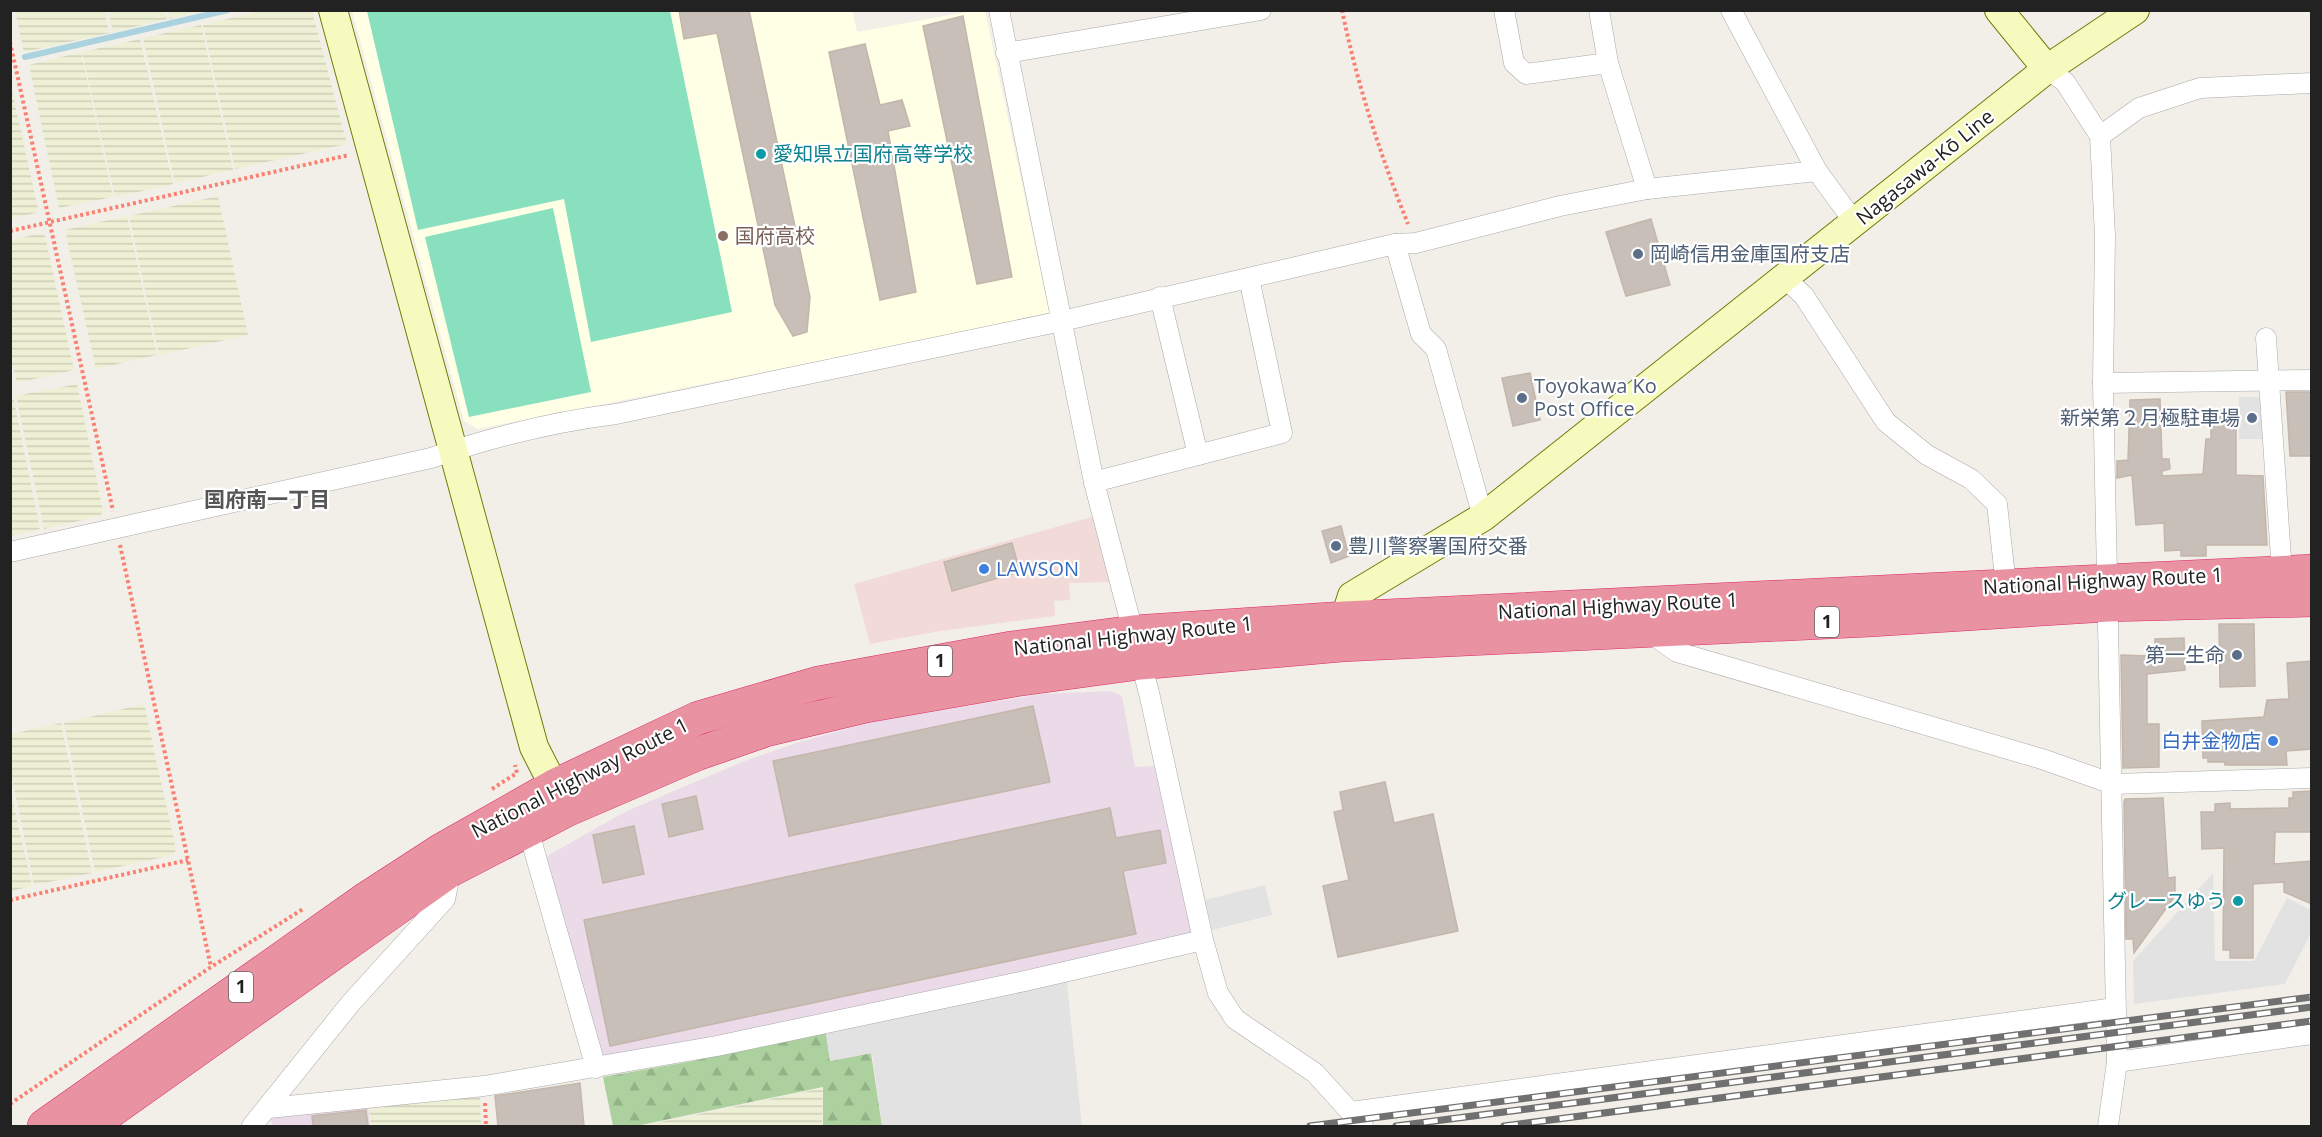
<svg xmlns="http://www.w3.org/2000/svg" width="2322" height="1137" font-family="'Open Sans','Noto Sans JP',sans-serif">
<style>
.commercial{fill:#f2dad9}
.industrial{fill:#ebdbe8}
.education{fill:#ffffe5}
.farmland{fill:url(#farmland-rules)}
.forest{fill:url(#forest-firs)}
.pitch{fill:#88e0be}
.parking{fill:#e2e2e2}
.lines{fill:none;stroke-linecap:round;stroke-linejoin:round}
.stream{stroke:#aad3df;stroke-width:6}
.building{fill:#c7bfb8;stroke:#c4b6ab;stroke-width:1.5}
.street-casing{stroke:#a9a9a9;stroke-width:21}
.secondary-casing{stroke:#707d05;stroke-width:30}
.highway-casing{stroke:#dc2a67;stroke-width:34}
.path{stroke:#fa8072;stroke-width:4;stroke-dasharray:3 3;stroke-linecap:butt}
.street{stroke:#fff;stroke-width:20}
.secondary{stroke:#f7fabf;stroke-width:28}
.highway{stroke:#e892a2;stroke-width:33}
.rail-casing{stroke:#707070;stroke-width:7}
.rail{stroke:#fff;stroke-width:4.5;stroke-dasharray:14;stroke-linecap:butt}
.culture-dot{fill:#0f9aa8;stroke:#fff;stroke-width:2}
.education-dot{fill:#8d6e63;stroke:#fff;stroke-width:2}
.service-dot{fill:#5c6f8a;stroke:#fff;stroke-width:2}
.shop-dot{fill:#3f7fe0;stroke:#fff;stroke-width:2}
.labels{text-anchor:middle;stroke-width:4.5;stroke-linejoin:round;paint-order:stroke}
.shield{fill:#fff;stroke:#646464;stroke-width:1.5}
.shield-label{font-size:18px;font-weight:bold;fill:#222}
.culture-label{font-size:20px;fill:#0d838f;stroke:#fff;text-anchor:start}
.street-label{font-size:20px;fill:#222;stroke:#fff}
.education-label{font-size:20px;fill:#785e54;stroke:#fff;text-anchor:start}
.service-label{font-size:20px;fill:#4e5e75;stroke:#fff;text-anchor:start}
.shop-label{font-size:20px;fill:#366cbe;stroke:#fff;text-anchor:start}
.neighbourhood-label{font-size:21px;font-weight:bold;fill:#555;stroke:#fff}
</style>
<defs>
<pattern id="farmland-rules" width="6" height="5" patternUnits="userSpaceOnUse" patternTransform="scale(1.5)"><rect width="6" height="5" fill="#eef0d5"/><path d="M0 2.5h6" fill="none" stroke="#ccceb7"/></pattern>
<pattern id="forest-firs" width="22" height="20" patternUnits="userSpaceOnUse" patternTransform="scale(1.5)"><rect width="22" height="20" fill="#add19e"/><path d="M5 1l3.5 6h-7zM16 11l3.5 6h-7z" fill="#95b388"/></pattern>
</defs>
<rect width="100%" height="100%" fill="#f2efe9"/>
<polygon class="commercial" points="1095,516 1112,582 1069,583 1070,600 1054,601 1055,616 940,631 870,644 854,584"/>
<g class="industrial">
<polygon points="1110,691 1122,696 1135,767 1154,766 1192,935 604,1061 545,857 627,811 742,762 799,742 873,722 974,705 1042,694"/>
<polygon points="368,1104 370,1126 274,1126 270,1120 276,1113"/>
</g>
<polygon class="education" points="852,10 857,32 972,11 985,11 1050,315 478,429 464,421 352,11"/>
<g class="farmland">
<polygon points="168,10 206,10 206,11 169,19"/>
<polygon points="263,10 312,11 347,144 235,169 203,25"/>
<polygon points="15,11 105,11 109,33 24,52"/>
<polygon points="108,11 165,11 167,19 113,32"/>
<polygon points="201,25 233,170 175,183 143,38"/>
<polygon points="140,39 173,184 115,197 82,52"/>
<polygon points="81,52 113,197 59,208 29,65"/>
<polygon points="11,86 38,209 35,213 11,219"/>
<polygon points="218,196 248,335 159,355 129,216"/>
<polygon points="127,216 157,355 96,369 65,230"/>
<polygon points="42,233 45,236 74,370 17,383 10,355 11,240"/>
<polygon points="77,384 103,511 100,516 44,529 16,396"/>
<polygon points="13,396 40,529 11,536 10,397"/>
<polygon points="144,704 176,850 173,855 95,872 64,723"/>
<polygon points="61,723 92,873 34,885 11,773 11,734"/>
<polygon points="10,788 32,886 11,891 10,891"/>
<polygon points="823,1088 822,1126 640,1126 699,1114"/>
<polygon points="480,1093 481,1126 371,1126 369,1104"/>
</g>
<polygon class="forest" points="826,1030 830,1061 871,1053 882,1126 823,1126 823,1087 636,1126 613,1126 603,1077 693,1061"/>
<g class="pitch">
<polygon points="367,11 670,11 732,312 591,342 564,199 418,230"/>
<polygon points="553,208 591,392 469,417 425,237"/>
</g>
<g class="parking">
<rect x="2239" y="397" width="26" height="42"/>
<polygon points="2213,873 2215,961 2254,961 2287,898 2311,910 2311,933 2285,984 2134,1004 2133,961"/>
<polygon points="1265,885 1272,915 1212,930 1205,900"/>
<polygon points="1066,974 1082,1126 882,1126 872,1053 830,1061 825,1028"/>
</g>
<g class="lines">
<polyline class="stream" points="25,57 228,10"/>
</g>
<g class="building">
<polygon points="679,10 749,10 810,297 807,332 793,336 775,305 717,33 684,39"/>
<polygon points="963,16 1012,277 977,284 923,26"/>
<polygon points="865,44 880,105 902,100 910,126 888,131 916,292 880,300 829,52"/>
<polygon points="1651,219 1670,285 1626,296 1606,232"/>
<polygon points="1530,373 1540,420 1513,426 1502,378"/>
<polygon points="2286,392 2312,392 2312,456 2290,456"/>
<polygon points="2160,399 2162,459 2169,459 2170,469 2162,471 2162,476 2203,474 2206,439 2211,439 2211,410 2236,410 2236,475 2263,476 2267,545 2206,545 2206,556 2181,556 2181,550 2165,551 2164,523 2136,525 2132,475 2117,478 2117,461 2128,460 2130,400"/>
<polygon points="1341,526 1349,556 1331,563 1322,531"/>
<polygon points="1012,543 1020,572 952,591 944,562"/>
<polygon points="2219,624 2254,624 2255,686 2220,687"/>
<polygon points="2184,638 2185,670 2147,674 2147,724 2159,724 2159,767 2123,768 2121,655 2150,656 2149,651 2155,651 2155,639"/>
<polygon points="2312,661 2312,749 2286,751 2287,765 2225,765 2225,762 2208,762 2208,758 2203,758 2202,721 2264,717 2267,700 2289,699 2287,663"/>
<polygon points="1033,706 1050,782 789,836 773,761"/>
<polygon points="1385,782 1394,823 1433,814 1458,931 1338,957 1323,886 1349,880 1334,812 1343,810 1340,792"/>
<polygon points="2312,791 2312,832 2275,832 2274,864 2312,861 2312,904 2284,892 2284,882 2253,884 2253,958 2230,958 2230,950 2223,950 2224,848 2202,849 2201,812 2215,812 2215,804 2230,803 2230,809 2289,808 2289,798 2293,798 2293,792"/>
<polygon points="696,796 703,829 669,837 662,804"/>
<polygon points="2163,798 2168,878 2175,877 2175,896 2134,953 2133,939 2126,939 2124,802 2125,799"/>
<polygon points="1110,808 1116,838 1160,830 1166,863 1123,871 1136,934 610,1046 584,920"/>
<polygon points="634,826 644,874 603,883 593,835"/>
<polygon points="580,1083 584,1126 498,1126 495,1096"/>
<polygon points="366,1110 368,1126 313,1126 312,1116"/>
</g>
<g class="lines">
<g class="street-casing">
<g id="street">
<polyline points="999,10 1094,482 1150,697 1203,940 1218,993 1235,1019 1315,1073 1363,1126"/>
<polyline points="1504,10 1514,63 1526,74 1608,63 1599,10"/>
<polyline points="1731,10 1817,171 1855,223"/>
<polyline points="1006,53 1261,10"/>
<polyline points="1608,63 1647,189"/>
<polyline points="2047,69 2065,82 2100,136 2105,236 2103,383 2117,1062 2108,1126"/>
<polyline points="2100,136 2139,108 2200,88 2312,83"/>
<polyline points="1395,244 1421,334 1436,349 1483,517"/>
<polyline points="1786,279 1804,296 1886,422 1927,455 1971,479 1997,504 2006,586"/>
<polyline points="1160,297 1198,455"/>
<polyline points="2266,338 2282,573"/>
<polyline points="2103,383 2312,380"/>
<polyline points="1094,482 1282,433 1249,278"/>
<path d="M10,552L431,458C492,437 551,422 616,414L1062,321L1395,244L1416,243L1560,206L1647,189L1817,171"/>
<polyline points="1649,632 1677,652 2042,759 2113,784 2312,778"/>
<polyline points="528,829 596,1068"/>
<polyline points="2117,1062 2312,1034"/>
<polyline points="269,1108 484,1086 717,1046 1025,981 1203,940"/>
<polyline points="1351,1112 2115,1008"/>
<polyline points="252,1126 350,1004 445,899 451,870"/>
</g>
</g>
<g class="secondary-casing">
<g id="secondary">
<polyline points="333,10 534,747 564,806"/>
<polyline points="1999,10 2047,69"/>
<polyline points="1343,639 1345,618 1352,596 1483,517 2047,69 2135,10"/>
</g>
</g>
<g class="highway-casing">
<g id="highway">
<polyline points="44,1126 367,898 441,850 554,786 698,718 818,683 1011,648 1133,632 1345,618 2312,571"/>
<polyline points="90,1126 451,870 567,810 697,754 766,730 866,706 1015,680 1140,663 1342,645 1871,620 2108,605 2312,600"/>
</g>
</g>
<g class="path">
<path d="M1342,10C1357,84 1380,154 1408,224"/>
<polyline points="10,42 113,511"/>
<polyline points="10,231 349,155"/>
<polyline points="120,545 211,967"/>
<polyline points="492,789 517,773 515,765"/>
<polyline points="10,900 188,860"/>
<polyline points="485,1103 486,1126"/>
<polyline points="10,1104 211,967 303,909"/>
</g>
<use href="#street" class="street"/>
<use href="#secondary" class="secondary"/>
<use href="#highway" class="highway"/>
<g class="rail-casing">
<g id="rail">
<polyline points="1310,1126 2312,997"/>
<polyline points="1396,1126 2312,1007"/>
<polyline points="1504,1126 2312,1021"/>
</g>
</g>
<use href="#rail" class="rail"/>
</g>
<g class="culture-dot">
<circle cx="761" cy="154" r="6"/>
<circle cx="2238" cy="901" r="6"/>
</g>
<circle class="education-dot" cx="723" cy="236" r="6"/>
<g class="service-dot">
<circle cx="1638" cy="254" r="6"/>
<circle cx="1522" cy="398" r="6"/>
<circle cx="2252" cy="418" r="6"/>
<circle cx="1336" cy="546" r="6"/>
<circle cx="2237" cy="655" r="6"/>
</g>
<g class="shop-dot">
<circle cx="984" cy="569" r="6"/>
<circle cx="2273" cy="741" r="6"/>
</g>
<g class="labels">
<g class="shield">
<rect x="1815" y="607" width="24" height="30" rx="4.5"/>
<rect x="928" y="646" width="24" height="30" rx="4.5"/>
<rect x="229" y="972" width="24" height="30" rx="4.5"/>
</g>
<g class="shield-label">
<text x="1827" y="628">1</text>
<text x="940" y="667">1</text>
<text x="241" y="993">1</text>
</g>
<g class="culture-label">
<text x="773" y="161">愛知県立国府高等学校</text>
<text x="2226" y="908" text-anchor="end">グレースゆう</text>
</g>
<g class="street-label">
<text transform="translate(1925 167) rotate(-39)" y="7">Nagasawa-Kō Line</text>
<text transform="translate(2103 581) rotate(-3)" y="7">National Highway Route 1</text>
<text transform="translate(1618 606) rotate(-3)" y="7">National Highway Route 1</text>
<text transform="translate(1133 636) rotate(-6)" y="7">National Highway Route 1</text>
<text transform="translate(580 778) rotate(-27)" y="7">National Highway Route 1</text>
</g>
<g class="education-label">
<text x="735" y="243">国府高校</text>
</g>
<g class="service-label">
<text x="1650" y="261">岡崎信用金庫国府支店</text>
<text x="1534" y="393">Toyokawa Ko<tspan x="1534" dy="23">Post Office</tspan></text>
<text x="2240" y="425" text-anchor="end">新栄第２月極駐車場</text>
<text x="1348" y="553">豊川警察署国府交番</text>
<text x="2225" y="662" text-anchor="end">第一生命</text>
</g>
<g class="shop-label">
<text x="996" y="576">LAWSON</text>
<text x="2261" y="748" text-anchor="end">白井金物店</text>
</g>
<g class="neighbourhood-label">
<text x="267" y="507">国府南一丁目</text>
</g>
</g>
<rect width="2322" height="1137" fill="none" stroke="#222222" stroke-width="24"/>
</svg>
